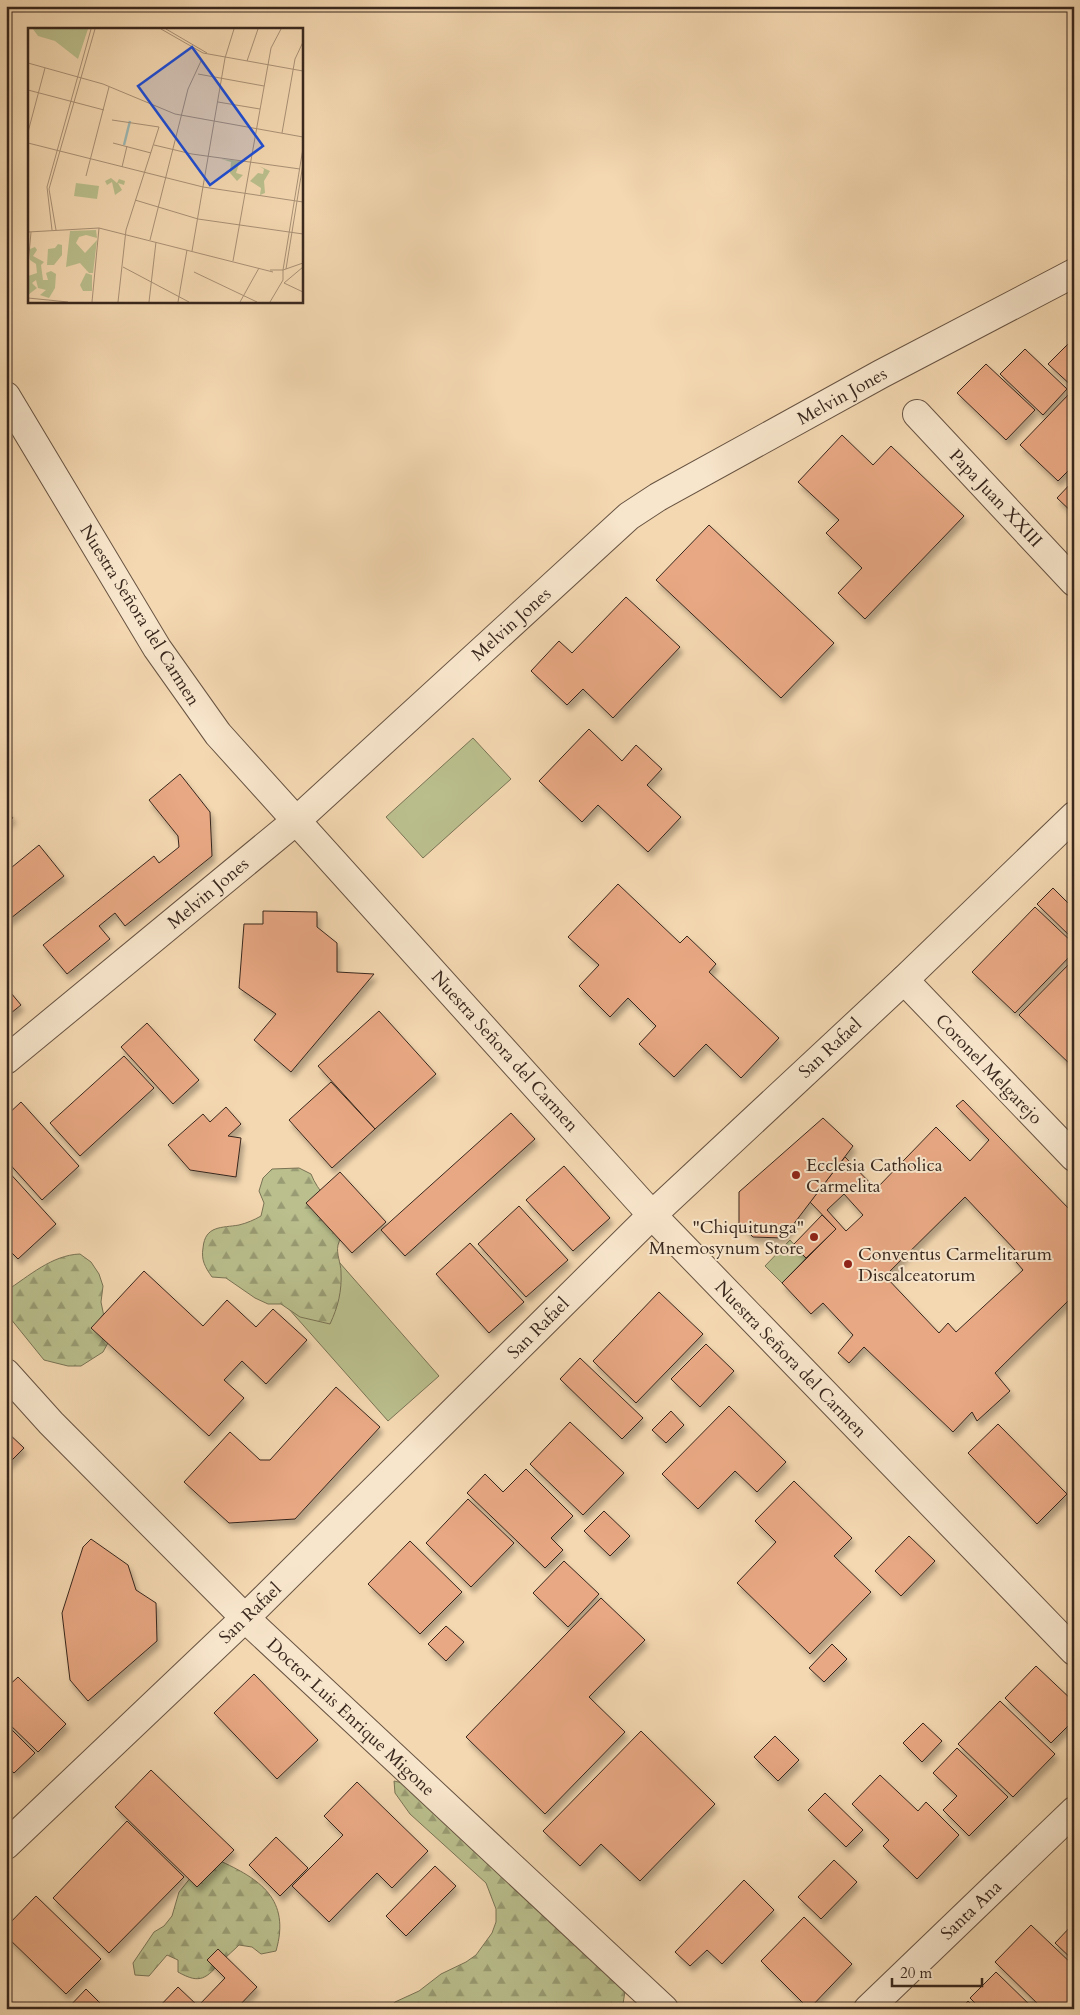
<svg xmlns="http://www.w3.org/2000/svg" width="1080" height="2015" font-family="Cardo,serif">
<style>
.green{fill:#babf8d;stroke:#797355}
.forest{fill:url(#forest-firs);stroke:#797355}
.building{fill:#e8a883;stroke:#38271d;fill-rule:evenodd;filter:url(#shadow)}
.lines{fill:none;stroke-linecap:round;stroke-linejoin:round}
.minor-casing{stroke:#675342;stroke-width:30}
.minor{stroke:#f8e6cc;stroke-width:28}
.poi-dot{fill:#8f2418;stroke:#f8e6cc;stroke-width:2}
.labels{text-anchor:middle;stroke-width:4;stroke-linejoin:round;paint-order:stroke}
.street-label{font-size:18px;fill:#38271d;stroke:#f8e6cc}
.poi-label{font-size:18px;fill:#38271d;stroke:#f8e6cc;text-anchor:start}
.inset-river{fill:none;stroke:#9db8b3;stroke-width:2.5}
.inset-road{fill:none;stroke:#a99176;stroke-width:1}
.view{fill:#1d4ed8;fill-opacity:0.15;stroke:#1d4ed8;stroke-width:2.5}
.inset-edge{fill:none;stroke:#38271d;stroke-width:2.5}
</style>
<defs>
<pattern id="forest-firs" width="22" height="20" patternUnits="userSpaceOnUse" patternTransform="scale(1.25)"><rect width="22" height="20" fill="#babf8d"/><path d="M5 1l3.5 6h-7zM16 11l3.5 6h-7z" fill="#989b73"/></pattern>
<filter id="shadow"><feDropShadow dx="3" dy="5.5" stdDeviation="2.5" flood-color="#0004"/></filter>
</defs>
<rect width="100%" height="100%" fill="#f4d8b1"/>
<filter id="stains"><feTurbulence type="fractalNoise" baseFrequency=".004" numOctaves="4"/><feColorMatrix values="0 0 0 0 .2 0 0 0 0 .09 0 0 0 0 .02 0 0 0 .5 -.17"/></filter>
<radialGradient id="worn" r=".72"><stop offset=".6" stop-color="#630" stop-opacity="0"/><stop offset="1" stop-color="#630" stop-opacity=".3"/></radialGradient>
<g class="green">
<polygon points="473,738 511,779 423,858 386,817"/>
<polygon points="790,1240 806,1258 782,1283 765,1266"/>
<polygon points="325,1246 439,1376 388,1421 273,1291"/>
</g>
<g class="forest">
<path d="M299,1168L311,1174C318,1192 332,1203 341,1219C347,1229 341,1235 338,1245C336,1254 341,1263 341,1272C342,1291 338,1307 330,1324L300,1317L281,1304H268L255,1298L226,1278L212,1277C205,1267 201,1260 203,1248C205,1225 222,1228 239,1225C247,1223 254,1220 261,1216L264,1203L259,1191L263,1178L272,1169Z"/>
<path d="M80,1254L91,1262L99,1274L103,1286L101,1302L109,1341L103,1352L81,1366H68L44,1360L6,1313V1291C29,1276 52,1255 80,1254Z"/>
<polygon points="394,1781 407,1784 625,1991 623,2004 619,2009 389,2009 395,2002 419,1991 441,1974 466,1962 476,1955 492,1933 496,1922 496,1909 486,1883 410,1814 395,1793"/>
<path d="M218,1860C260,1879 291,1899 276,1951L261,1954L252,1947L239,1945C234,1950 227,1956 222,1961C206,1978 201,1985 178,1972V1960L167,1955L149,1976L135,1975L133,1963L154,1932L164,1926L172,1916L179,1892L196,1871Z"/>
</g>
<g class="building">
<polygon points="1073,339 1074,340 1074,388 1048,364"/>
<polygon points="1025,349 1067,389 1043,415 1000,374"/>
<polygon points="986,364 1035,410 1006,440 957,393"/>
<polygon points="1070,393 1074,397 1074,465 1058,481 1020,445"/>
<polygon points="842,435 873,465 891,446 964,516 865,619 838,593 862,568 826,533 839,520 798,482"/>
<polygon points="1074,480 1074,514 1057,498"/>
<polygon points="709,525 834,643 781,698 656,580"/>
<polygon points="626,597 680,647 613,718 583,689 567,705 531,671 559,641 572,653"/>
<polygon points="589,729 622,761 636,745 662,769 647,785 681,817 648,852 598,805 582,822 539,781"/>
<polygon points="180,774 210,812 212,856 125,926 115,913 99,926 110,939 67,974 43,945 154,856 159,863 179,847 178,836 149,800"/>
<polygon points="6,810 13,818 6,823"/>
<polygon points="39,845 64,876 6,922 6,872"/>
<polygon points="618,884 680,943 687,936 712,960 716,964 709,972 779,1038 741,1078 706,1044 674,1077 639,1044 656,1026 628,998 610,1017 579,986 599,965 568,937"/>
<polygon points="1053,888 1074,909 1074,940 1037,904"/>
<polygon points="1035,907 1074,944 1074,952 1015,1013 972,972"/>
<polygon points="263,911 317,912 317,927 337,943 337,972 374,974 291,1072 254,1040 276,1014 239,988 244,924 263,924"/>
<polygon points="1074,959 1074,1068 1019,1015"/>
<polygon points="6,987 21,1005 6,1017"/>
<polygon points="379,1011 436,1074 375,1129 318,1066"/>
<polygon points="147,1023 199,1080 173,1104 121,1047"/>
<polygon points="124,1056 154,1088 80,1156 50,1123"/>
<polygon points="331,1082 375,1129 332,1168 289,1120"/>
<path d="M963,1100L1074,1214V1305L1069,1300L995,1373L1010,1391L977,1421L972,1412L953,1432L864,1347L849,1363L838,1353L853,1335L823,1303L811,1314L782,1283L836,1229L810,1202L845,1157L876,1189L936,1127L970,1161L989,1140L956,1106ZM844,1194L863,1215L846,1231L827,1210ZM965,1197L1016,1251L1011,1256L1023,1270L956,1332L948,1323L939,1333L885,1276Z"/>
<polygon points="21,1102 79,1166 42,1200 6,1160 6,1116"/>
<polygon points="226,1107 241,1124 228,1136 241,1138 236,1177 190,1170 168,1145 203,1114 210,1122"/>
<polygon points="511,1113 535,1139 405,1256 381,1230"/>
<polygon points="823,1118 853,1146 783,1238 753,1237 739,1223 739,1192"/>
<polygon points="564,1166 610,1218 573,1251 526,1200"/>
<polygon points="6,1169 56,1224 18,1259 6,1247"/>
<polygon points="340,1172 386,1222 352,1253 306,1203"/>
<polygon points="519,1206 568,1260 526,1297 478,1244"/>
<polygon points="822,1215 836,1229 806,1258 793,1245"/>
<polygon points="470,1243 524,1302 489,1333 436,1274"/>
<polygon points="144,1271 203,1326 227,1300 256,1327 273,1309 307,1340 266,1384 242,1361 224,1380 244,1398 209,1436 91,1328"/>
<polygon points="659,1292 703,1334 636,1403 593,1361"/>
<polygon points="706,1344 734,1371 700,1407 671,1379"/>
<polygon points="580,1358 643,1418 622,1439 560,1379"/>
<polygon points="336,1387 380,1427 295,1519 229,1523 184,1482 230,1432 260,1460 270,1460"/>
<polygon points="729,1406 786,1462 757,1492 735,1471 698,1509 662,1474"/>
<polygon points="671,1411 684,1425 666,1443 652,1430"/>
<polygon points="570,1422 624,1473 583,1515 530,1464"/>
<polygon points="998,1424 1067,1494 1037,1524 968,1453"/>
<polygon points="6,1431 24,1448 6,1466"/>
<polygon points="526,1469 573,1516 551,1538 563,1550 545,1568 467,1493 485,1474 503,1492"/>
<polygon points="794,1481 852,1538 834,1556 871,1592 810,1654 737,1583 776,1542 755,1521"/>
<polygon points="468,1499 514,1543 471,1587 426,1543"/>
<polygon points="604,1511 630,1536 610,1556 584,1531"/>
<polygon points="909,1536 935,1561 901,1596 875,1571"/>
<polygon points="91,1539 128,1565 136,1590 156,1603 157,1641 88,1701 70,1680 62,1613 83,1547"/>
<polygon points="410,1541 462,1592 420,1634 368,1584"/>
<polygon points="564,1561 599,1594 568,1627 533,1593"/>
<polygon points="601,1598 645,1640 589,1697 625,1732 545,1814 466,1737"/>
<polygon points="446,1626 464,1642 446,1661 428,1644"/>
<polygon points="832,1644 847,1659 824,1682 809,1668"/>
<polygon points="1036,1666 1074,1702 1074,1720 1051,1743 1005,1698"/>
<polygon points="254,1674 318,1740 277,1779 214,1713"/>
<polygon points="18,1677 66,1724 38,1752 6,1721 6,1688"/>
<polygon points="1000,1701 1055,1754 1013,1797 958,1744"/>
<polygon points="923,1723 942,1741 922,1762 903,1743"/>
<polygon points="6,1724 35,1753 14,1773 6,1766"/>
<polygon points="641,1731 715,1804 640,1881 601,1844 580,1866 543,1831"/>
<polygon points="775,1736 799,1760 778,1781 754,1757"/>
<polygon points="957,1748 1008,1797 969,1836 943,1810 957,1796 933,1773"/>
<polygon points="151,1770 234,1850 197,1887 115,1807"/>
<polygon points="880,1775 918,1811 926,1802 959,1835 917,1879 883,1846 889,1840 852,1804"/>
<polygon points="357,1782 428,1851 392,1888 377,1873 329,1922 292,1886 343,1835 324,1816"/>
<polygon points="825,1793 863,1830 846,1847 808,1810"/>
<polygon points="127,1821 184,1877 109,1953 53,1898"/>
<polygon points="276,1837 308,1868 280,1896 249,1865"/>
<polygon points="834,1860 857,1882 821,1919 798,1897"/>
<polygon points="435,1866 456,1886 406,1936 386,1916"/>
<polygon points="744,1880 774,1910 722,1964 707,1950 690,1966 675,1952"/>
<polygon points="36,1896 101,1959 66,1994 6,1936 6,1927"/>
<polygon points="804,1917 852,1964 809,2009 761,1961"/>
<polygon points="1074,1923 1074,1961 1055,1943"/>
<polygon points="1031,1925 1074,1966 1074,2009 1043,2009 995,1962"/>
<polygon points="218,1949 257,1987 236,2009 157,2009 178,1987 198,2006 225,1978 207,1960"/>
<polygon points="996,1972 1034,2009 981,2009 970,1998"/>
<polygon points="86,1989 106,2009 67,2009"/>
<polygon points="968,2001 976,2009 961,2009"/>
</g>
<g class="lines">
<g class="minor-casing">
<g id="minor">
<polyline points="6,396 157,648 218,734 652,1215 1074,1651"/>
<polyline points="917,414 1074,582"/>
<polyline points="904,980 1074,1157"/>
<polyline points="6,1060 297,820 629,516 658,497 881,374 1074,273"/>
<polyline points="6,1373 51,1423 245,1618 664,2009"/>
<polyline points="6,1845 245,1618 652,1215 904,980 1074,816"/>
<polyline points="868,2009 1074,1811"/>
</g>
</g>
<use href="#minor" class="minor"/>
</g>
<g class="poi-dot">
<circle cx="796" cy="1175" r="5"/>
<circle cx="814" cy="1237" r="5"/>
<circle cx="848" cy="1264" r="5"/>
</g>
<g class="labels">
<g class="street-label">
<text transform="translate(842 396) rotate(-29)" y="6">Melvin Jones</text>
<text transform="translate(996 498) rotate(47)" y="6">Papa Juan XXIII</text>
<text transform="translate(140 615) rotate(58)" y="6">Nuestra Señora del Carmen</text>
<text transform="translate(511 624) rotate(-42)" y="6">Melvin Jones</text>
<text transform="translate(208 893) rotate(-40)" y="6">Melvin Jones</text>
<text transform="translate(830 1048) rotate(-43)" y="6">San Rafael</text>
<text transform="translate(505 1051) rotate(48)" y="6">Nuestra Señora del Carmen</text>
<text transform="translate(989 1069) rotate(46)" y="6">Coronel Melgarejo</text>
<text transform="translate(538 1328) rotate(-45)" y="6">San Rafael</text>
<text transform="translate(791 1359) rotate(46)" y="6">Nuestra Señora del Carmen</text>
<text transform="translate(250 1613) rotate(-44)" y="6">San Rafael</text>
<text transform="translate(351 1717) rotate(43)" y="6">Doctor Luis Enrique Migone</text>
<text transform="translate(971 1910) rotate(-44)" y="6">Santa Ana</text>
</g>
<g class="poi-label">
<text x="806" y="1171">Ecclesia Catholica<tspan x="806" dy="21">Carmelita</tspan></text>
<text x="804" y="1233" text-anchor="end">"Chiquitunga"<tspan x="804" dy="21">Mnemosynum Store</tspan></text>
<text x="858" y="1260">Conventus Carmelitarum<tspan x="858" dy="21">Discalceatorum</tspan></text>
</g>
</g>
<g transform="translate(28 28)">
<rect width="275" height="275" fill="#f4d8b1"/>
<path d="M5,1H60L50,31L27,13L10,8ZM83,150L89,155L91,151L97,153L96,157L90,155L94,162L87,167L84,154L79,157L77,153ZM48,155L71,158L69,171L46,168Z" fill="#babf8d"/>
<path d="M193,131L212,133L208,145L215,147L209,153L202,145L203,134ZM231,138L242,143L236,153L237,165L232,167L233,160L222,153L230,145L235,146L236,141ZM68,202L69,210L58,207L51,209L48,215L57,225L69,212L65,245H61L52,235L38,239L42,203ZM30,216L34,217V227L26,237H19L20,221L27,220ZM7,219L9,222L5,228L16,234L13,237L15,252H20L18,245L23,243L28,246L27,260L21,270L12,267L18,262L10,260L8,252L4,255L9,260L0,267V248L9,245L8,236L2,232V221ZM58,245L64,247V263H55L52,257Z" fill="#babf8d"/>
<path class="inset-river" d="M96,117L102,93"/>
<path class="inset-road" d="M133,1L175,25L275,43M138,1L179,25M219,33L230,1M0,35L75,56L147,86L275,109M170,46L236,58M0,62L76,82M190,74L232,81M84,92L131,99L98,202L90,274M0,104L17,40M254,105L267,31L275,14M0,115L175,159L275,174M85,115L123,125M126,117L164,126L272,141M94,139L99,118M58,148L81,59M107,172L170,191L275,206M24,202L19,159L63,1M28,202L21,161L67,1M0,204L71,200L245,244M122,212L160,61L173,33M164,223L197,30L206,1M205,233L243,20L253,1M0,238L3,204M95,239L161,274M258,241L275,136M242,242H255L275,120M166,244L229,274M256,255L275,264M256,255L275,239M0,270L40,274M64,274L71,200M121,274L128,214M150,274L159,222M212,274L231,240M242,274L255,252V242L275,235"/>
<path class="view" d="M164,19L235,118L182,157L110,58Z"/>
<rect width="275" height="275" class="inset-edge"/>
</g>
<rect width="1080" height="2015" fill="none" stroke="#f4d8b1" stroke-width="25"/>
<rect x="8" y="8" width="1065" height="2000" fill="none" stroke="#38271d" stroke-width="2.5"/>
<rect x="12" y="12" width="1055" height="1990" fill="none" stroke="#38271d"/>
<path d="M892 1978v8h90v-8" fill="none" stroke="#38271d" stroke-width="2.5"/>
<text x="900" y="1978" font-size="15" fill="#38271d" stroke="#f8e6cc" stroke-width="4" paint-order="stroke">20 m</text>
<rect width="100%" height="100%" filter="url(#stains)"/>
<rect width="100%" height="100%" fill="url(#worn)"/>
</svg>
